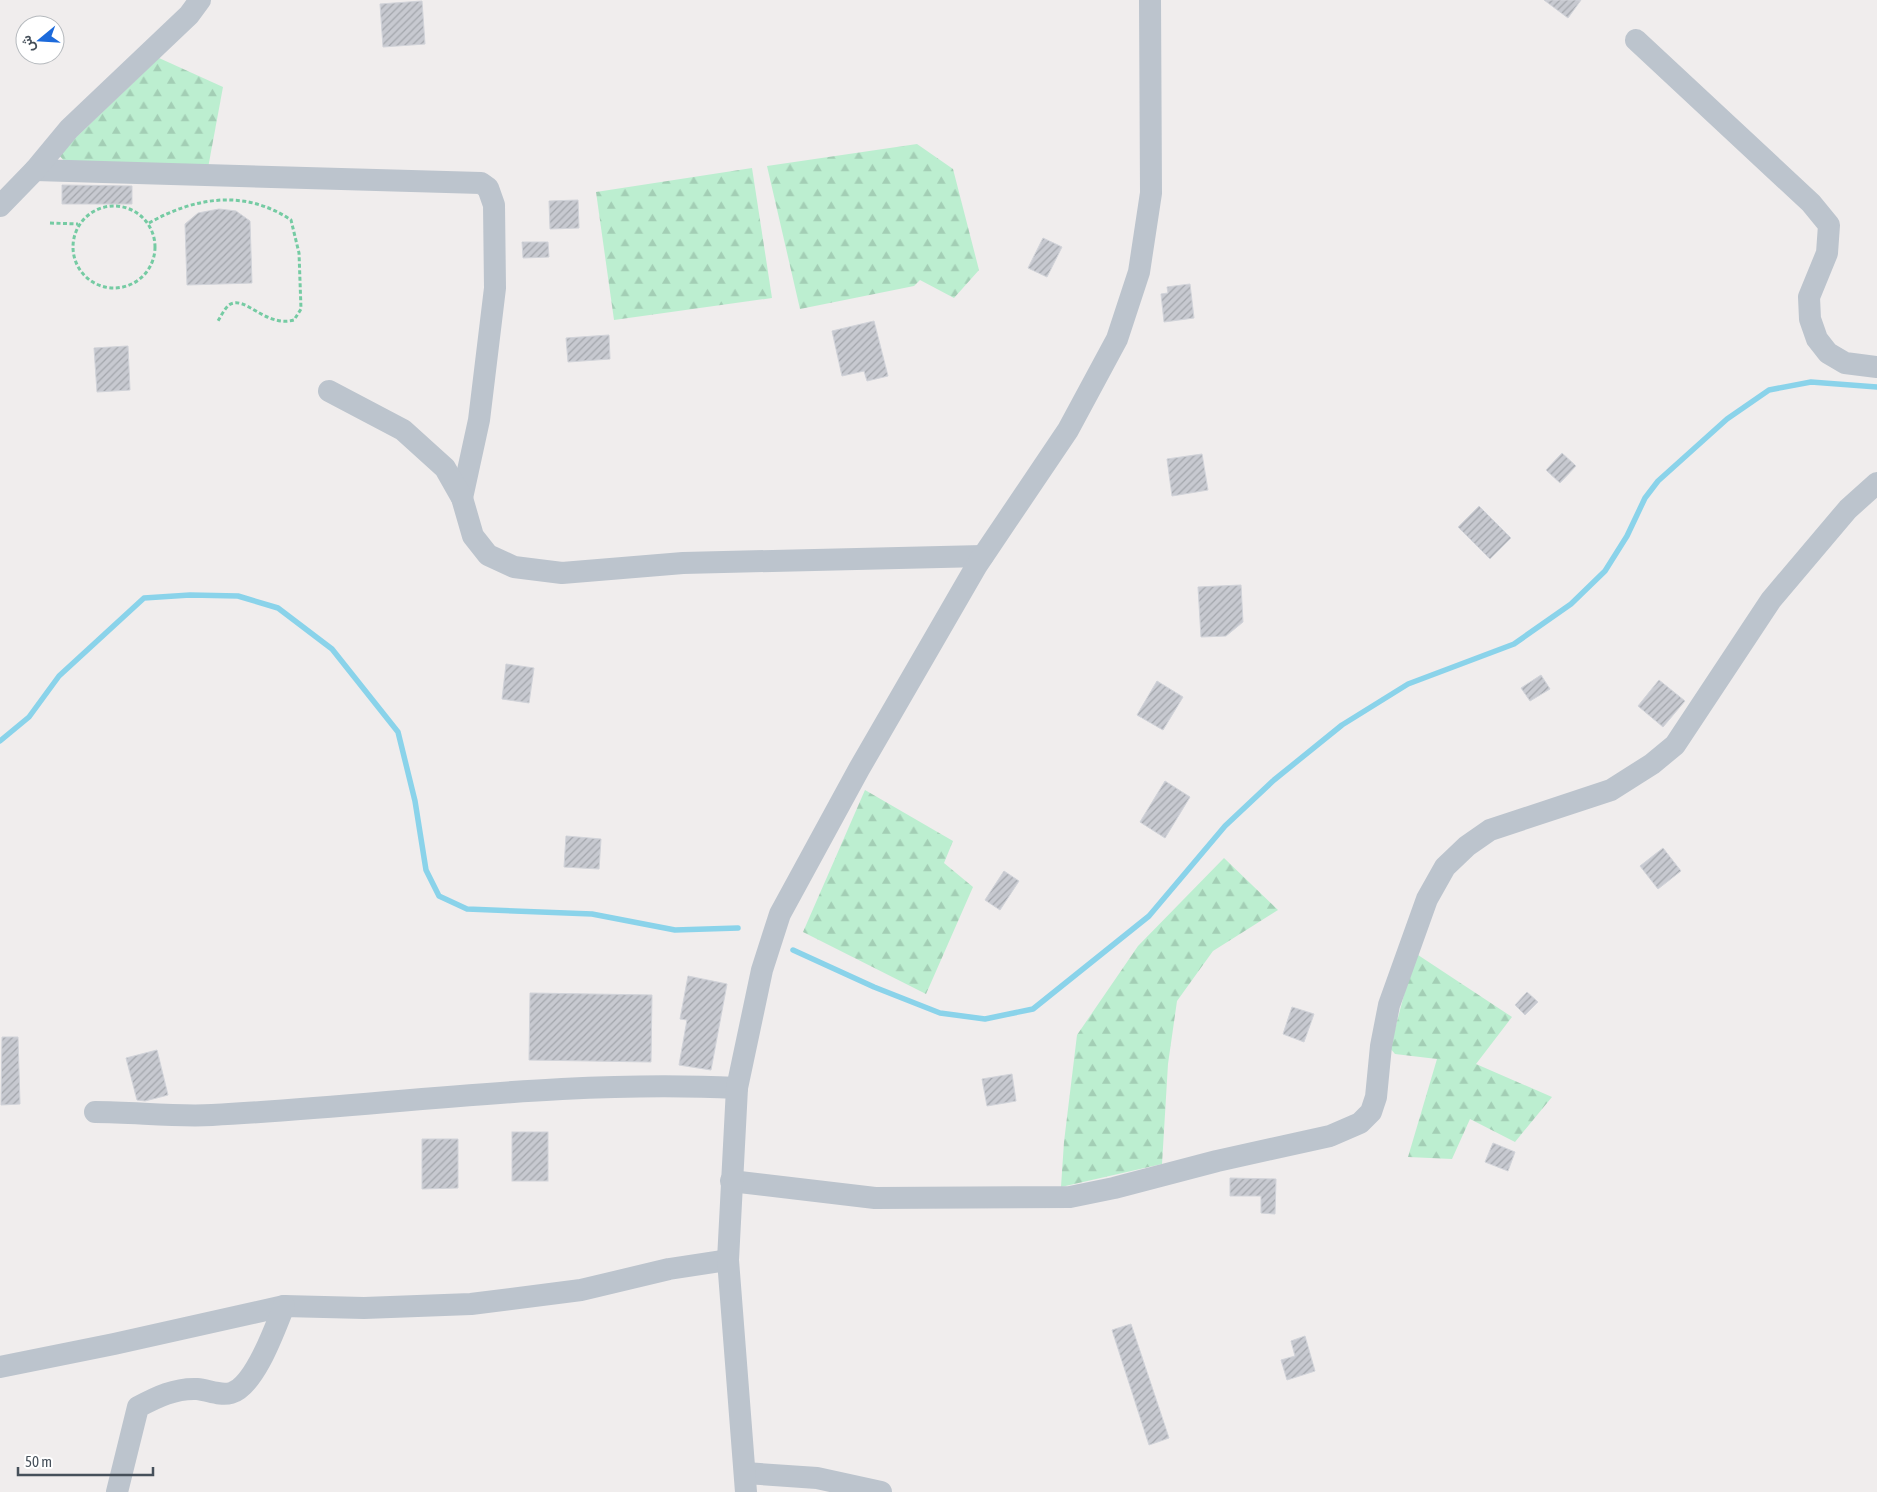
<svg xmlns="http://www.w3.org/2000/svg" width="1877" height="1492" font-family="'Asap Condensed',Vazirmatn,sans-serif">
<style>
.forest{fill:url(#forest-firs)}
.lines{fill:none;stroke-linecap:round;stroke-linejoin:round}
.stream{stroke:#8ad3ea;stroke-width:5.5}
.building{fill:url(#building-hatch);stroke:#d1d3d9}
.path{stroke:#75cba3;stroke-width:3;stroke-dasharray:4 2.5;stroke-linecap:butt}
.minor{stroke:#bcc4cd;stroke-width:22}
</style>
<defs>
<pattern id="forest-firs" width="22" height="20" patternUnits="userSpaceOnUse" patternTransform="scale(1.25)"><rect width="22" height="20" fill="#bceed0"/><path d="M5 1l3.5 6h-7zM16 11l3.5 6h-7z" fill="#a3ceb5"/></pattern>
<pattern id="building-hatch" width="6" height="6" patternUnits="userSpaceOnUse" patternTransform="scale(1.25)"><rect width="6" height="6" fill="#c7c9d0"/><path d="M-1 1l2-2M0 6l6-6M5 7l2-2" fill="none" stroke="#a3a6ac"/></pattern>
</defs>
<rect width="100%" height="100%" fill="#f0eded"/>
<g class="forest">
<polygon points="159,58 223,87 208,168 65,162 59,155 68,145"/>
<polygon points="917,144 953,169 979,270 954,298 920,280 914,286 800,309 767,166"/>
<polygon points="752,168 772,298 614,320 596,192"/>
<polygon points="865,790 953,841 944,863 973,887 926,994 803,932"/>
<polygon points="1224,858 1278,910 1213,951 1177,1001 1168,1064 1162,1164 1061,1187 1064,1142 1077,1035 1138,946"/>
<polygon points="1415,953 1512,1017 1476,1064 1552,1097 1515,1142 1470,1119 1452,1159 1408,1157 1437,1059 1395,1054 1390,1048"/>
</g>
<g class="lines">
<g class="stream">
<polyline points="0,741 29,717 59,676 144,598 190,595 238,596 278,608 332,649 398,732 415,801 426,870 439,896 467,909 592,914 675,930 738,928"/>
<polyline points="793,950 874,987 940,1013 985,1019 1033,1009 1149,916 1225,826 1274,780 1342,725 1408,684 1514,644 1571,604 1605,571 1627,536 1645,498 1658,481 1727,419 1769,390 1811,382 1877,387"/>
</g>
</g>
<g class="building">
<polygon points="1544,0 1581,0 1568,18"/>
<polygon points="422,1 425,44 383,47 380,4"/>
<polygon points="62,185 132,186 132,204 62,204"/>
<polygon points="578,200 579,228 550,229 549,201"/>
<polygon points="219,209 236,211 250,221 252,283 187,285 185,224 198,213"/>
<polygon points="1043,238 1062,247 1047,277 1028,268"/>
<polygon points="522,242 548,242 549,257 523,258"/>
<polygon points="1190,284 1194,318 1164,322 1161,294 1168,293 1167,287"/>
<polygon points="874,321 888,376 867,381 864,371 842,376 832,331"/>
<polygon points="609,335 610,359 568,362 566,338"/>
<polygon points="128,346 130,390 97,392 94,348"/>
<polygon points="1562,453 1576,466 1560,483 1546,470"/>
<polygon points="1202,454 1208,490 1172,496 1167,459"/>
<polygon points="1479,506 1511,538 1490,559 1458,527"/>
<polygon points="1241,585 1243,622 1226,636 1201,637 1198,587"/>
<polygon points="506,664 534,668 529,703 502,699"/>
<polygon points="1541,675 1550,689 1530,701 1521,688"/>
<polygon points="1659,680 1685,701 1663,727 1638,706"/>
<polygon points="1157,681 1183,697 1163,730 1137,715"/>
<polygon points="1165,781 1190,797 1165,838 1140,822"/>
<polygon points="566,836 601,839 599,869 564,867"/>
<polygon points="1663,848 1681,871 1658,889 1640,866"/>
<polygon points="1004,871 1019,881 1000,910 985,900"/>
<polygon points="688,976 727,984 711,1070 679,1065 687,1020 680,1019"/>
<polygon points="1527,992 1538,1002 1525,1015 1515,1005"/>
<polygon points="530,993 652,995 651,1062 529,1060"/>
<polygon points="1292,1007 1314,1014 1304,1042 1283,1034"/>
<polygon points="2,1037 18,1037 20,1104 1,1105"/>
<polygon points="157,1050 168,1095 145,1101 137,1100 126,1058"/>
<polygon points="1012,1074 1016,1101 987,1106 982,1079"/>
<rect x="512" y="1132" width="36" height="49"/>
<polygon points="422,1139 458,1139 458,1188 422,1189"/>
<polygon points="1493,1143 1515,1152 1508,1171 1485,1162"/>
<polygon points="1230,1178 1276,1179 1275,1214 1261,1213 1261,1196 1230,1196"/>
<polygon points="1131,1324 1169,1438 1149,1445 1112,1330"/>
<polygon points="1305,1336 1315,1371 1287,1380 1281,1360 1295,1356 1291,1341"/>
</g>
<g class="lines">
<g class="path">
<circle cx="114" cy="247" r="41"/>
<polyline points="50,223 78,224"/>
<path d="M149,223C195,197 245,189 291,220L299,253L301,309L294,320C265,328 245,294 229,305C225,308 221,316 218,321"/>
</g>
<g class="minor">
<polyline points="1636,40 1811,203 1829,225 1827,253 1809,297 1810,319 1817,339 1828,353 1845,363 1877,367"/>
<polyline points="35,170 481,183 488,188 494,205 495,288 479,420 462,498"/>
<polyline points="0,206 35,170 69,129 189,15 200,0"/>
<polyline points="329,391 403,430 445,468 462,498 473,536 488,555 514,567 562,573 683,563 983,556"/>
<path d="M95,1112C134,1112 174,1117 212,1115C387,1106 562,1079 737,1088"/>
<polyline points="731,1181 875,1198 1070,1197 1114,1188 1217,1161 1330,1136 1360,1123 1371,1112 1376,1097 1381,1046 1389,1005 1427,899 1445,867 1467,846 1490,830 1611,790 1652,764 1675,745 1771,600 1848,509 1877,483"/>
<polyline points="0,1367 114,1344 284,1306 364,1308 471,1304 581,1290 669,1269 728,1260"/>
<polyline points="745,1473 817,1478 881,1492"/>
<path d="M117,1492L138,1407C157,1397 175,1388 197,1389C208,1390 220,1396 231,1393C255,1386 275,1328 284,1306"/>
<polyline points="746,1492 728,1260 737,1088 762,970 780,914 859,769 977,565 1068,430 1117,339 1139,272 1151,193 1150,0"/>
</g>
</g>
<g transform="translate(40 40) rotate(252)"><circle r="24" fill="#ffffff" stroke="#b5b9bd"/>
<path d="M0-4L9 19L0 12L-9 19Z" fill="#1c6adb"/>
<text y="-8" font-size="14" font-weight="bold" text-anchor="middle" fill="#46505a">ش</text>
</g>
<path d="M18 1467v8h135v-8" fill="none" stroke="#46505a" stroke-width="2.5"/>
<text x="25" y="1467" font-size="15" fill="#46505a" stroke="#ffffff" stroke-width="4" paint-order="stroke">50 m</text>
</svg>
